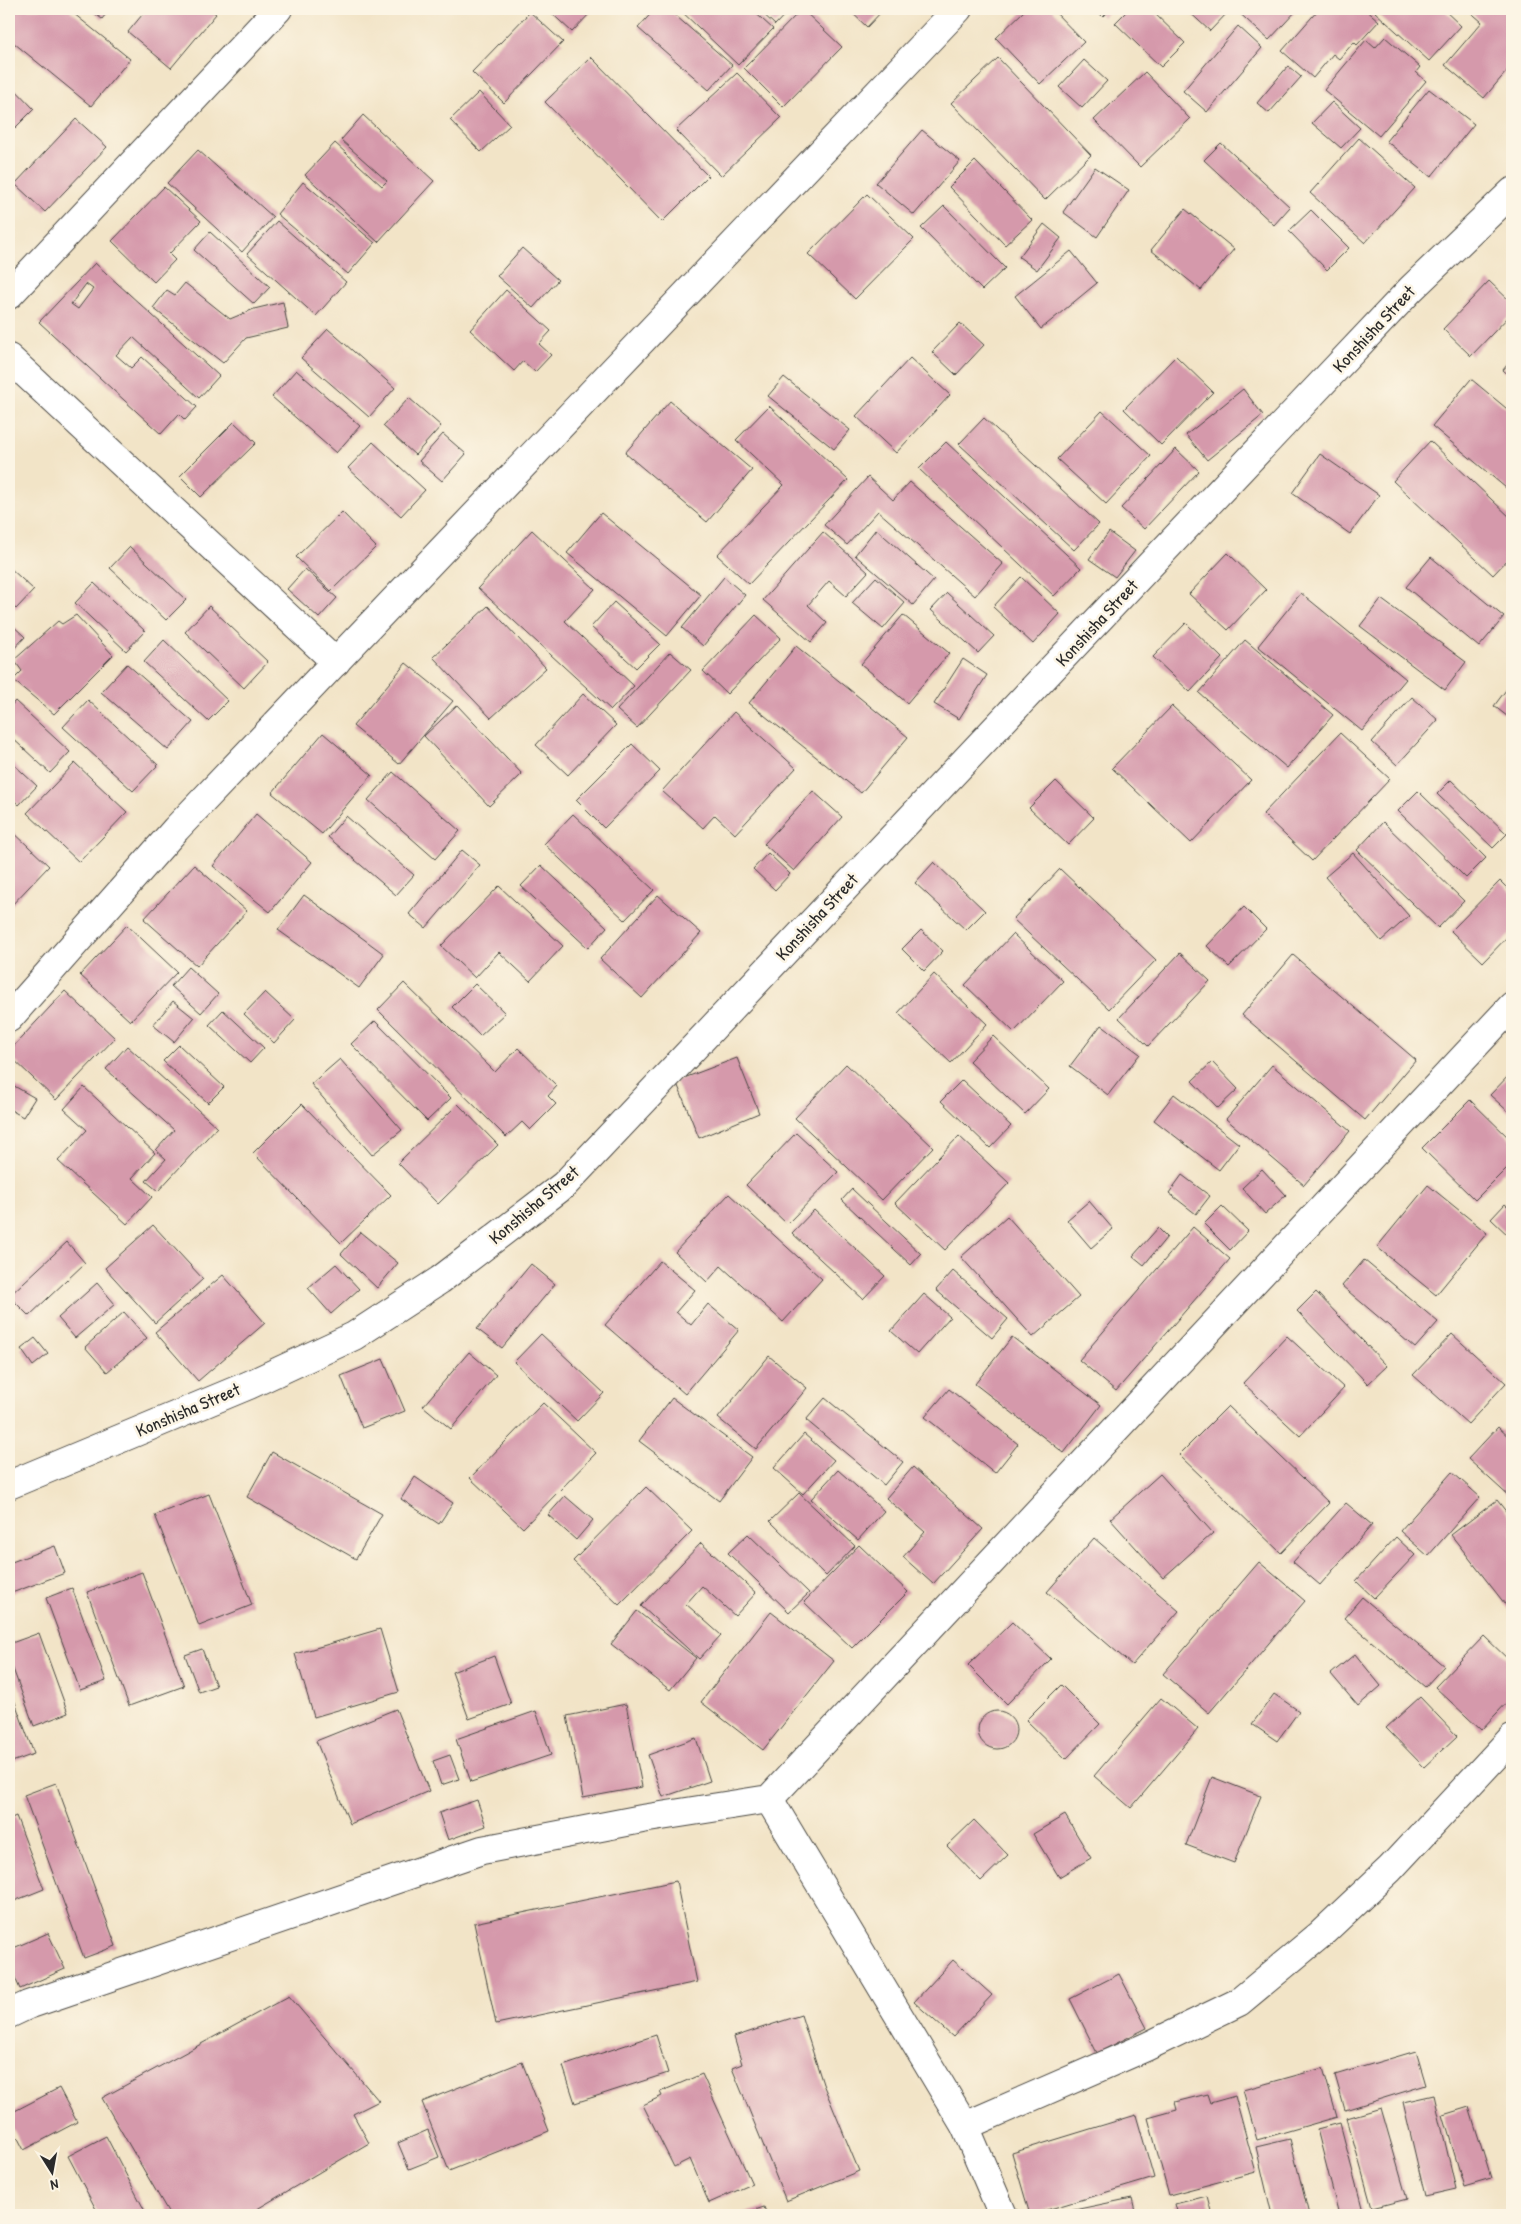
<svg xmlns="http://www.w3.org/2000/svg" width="1521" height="2224" font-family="'Patrick Hand',sans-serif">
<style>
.building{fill:#d599ab;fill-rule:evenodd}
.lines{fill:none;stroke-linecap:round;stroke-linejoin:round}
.minor-casing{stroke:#494742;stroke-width:30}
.minor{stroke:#fff;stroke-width:28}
.labels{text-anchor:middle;stroke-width:5;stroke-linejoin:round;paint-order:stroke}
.street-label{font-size:18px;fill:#2b2b2b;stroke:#fcf5e5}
</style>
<rect width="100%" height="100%" fill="#fcf5e5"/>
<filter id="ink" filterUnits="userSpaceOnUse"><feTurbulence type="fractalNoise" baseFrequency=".02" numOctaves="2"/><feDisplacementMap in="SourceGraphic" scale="10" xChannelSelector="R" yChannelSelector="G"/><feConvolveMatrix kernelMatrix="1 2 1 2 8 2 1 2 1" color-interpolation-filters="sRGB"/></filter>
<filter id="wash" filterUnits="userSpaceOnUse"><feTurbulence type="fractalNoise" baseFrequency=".0096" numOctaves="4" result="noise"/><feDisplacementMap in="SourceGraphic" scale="20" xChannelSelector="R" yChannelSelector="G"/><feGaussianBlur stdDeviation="1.12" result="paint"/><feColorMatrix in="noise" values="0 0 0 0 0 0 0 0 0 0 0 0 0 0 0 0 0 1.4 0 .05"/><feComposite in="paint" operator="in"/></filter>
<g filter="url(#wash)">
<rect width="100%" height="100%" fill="#f2e4c7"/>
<g id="blocks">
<g class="building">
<polygon points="9,9 68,9 130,59 91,106 9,39"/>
<polygon points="89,9 110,9 102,19"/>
<polygon points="147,9 210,9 216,14 171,68 128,32"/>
<polygon points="547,9 594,9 572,32"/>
<polygon points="655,9 668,9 732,65 709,90 638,28"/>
<polygon points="679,9 751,9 773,29 738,65"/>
<polygon points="758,9 790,9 775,25"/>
<polygon points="802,9 842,47 783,107 744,68"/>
<polygon points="848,9 884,9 867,27"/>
<polygon points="1026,9 1052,9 1084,42 1040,84 996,38"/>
<polygon points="1095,9 1111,9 1103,17"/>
<polygon points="1129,9 1150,9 1185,43 1161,67 1115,23"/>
<polygon points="1186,9 1227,9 1229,11 1210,31"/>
<polygon points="1235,9 1298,9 1269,40"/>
<polygon points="1319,9 1365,9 1379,21 1357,45 1354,42 1339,59 1333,54 1313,78 1282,51"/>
<polygon points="1378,9 1443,9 1461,26 1429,61 1375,12"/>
<polygon points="1467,9 1509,9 1512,11 1512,65 1484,98 1445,65 1482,22"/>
<polygon points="530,12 563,42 504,103 472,72"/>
<polygon points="1238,26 1262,48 1207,112 1183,91"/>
<polygon points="1385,37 1420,67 1416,72 1426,81 1379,136 1324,90 1366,40 1375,48"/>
<polygon points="591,57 708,176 662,222 545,102"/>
<polygon points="998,58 1091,155 1045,200 951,103"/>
<polygon points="1084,60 1107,81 1082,108 1059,87"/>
<polygon points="1288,66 1301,77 1269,113 1257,103"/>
<polygon points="1145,72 1190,119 1140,167 1094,120"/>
<polygon points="737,73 781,118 721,176 676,130"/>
<polygon points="9,83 34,109 9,134"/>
<polygon points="1429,89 1474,124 1431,177 1386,141"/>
<polygon points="479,92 510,125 481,152 450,120"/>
<polygon points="1332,102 1360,128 1341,148 1312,123"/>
<polygon points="363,115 434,181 378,242 305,175 335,143 382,186 387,181 341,140"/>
<polygon points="76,119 107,147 45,212 15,184"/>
<polygon points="922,130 960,161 914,215 876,183"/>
<polygon points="1359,138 1415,188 1365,243 1310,193"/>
<polygon points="1221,143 1290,207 1274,225 1204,160"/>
<polygon points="198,150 273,217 242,252 167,183"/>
<polygon points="975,161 1032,220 1005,245 949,187"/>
<polygon points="1095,167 1129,190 1097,237 1063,212"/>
<polygon points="303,182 375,243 348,274 277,214"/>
<polygon points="164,187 201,221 169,254 175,260 154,282 112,241"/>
<polygon points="867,194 914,239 855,299 808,254"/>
<polygon points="944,206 1005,268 982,290 921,228"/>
<polygon points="1185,209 1234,249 1201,290 1151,250"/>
<polygon points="1311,210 1349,248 1327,270 1289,231"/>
<polygon points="277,221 346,282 316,316 247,254"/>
<polygon points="1044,224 1061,238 1037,270 1019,257"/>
<polygon points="210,232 270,287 254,304 194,250"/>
<polygon points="522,248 558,280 533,308 497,276"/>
<polygon points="1071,251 1097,283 1041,329 1015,296"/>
<path d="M95,263L219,376L199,398L133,337L116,355L131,368L142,357L197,407L185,420L179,414L161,434L39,322ZM86,284L93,289L78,309L71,304Z"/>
<polygon points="1489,281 1512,303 1512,313 1471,356 1443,329"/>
<polygon points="185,283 230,319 254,309 283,302 288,328 246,338 223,363 153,308 167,290 175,295"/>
<polygon points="506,290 551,331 539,344 551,355 535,372 523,361 514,371 470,330"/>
<polygon points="960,323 984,345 956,375 932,352"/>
<polygon points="328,329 395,388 369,417 301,358"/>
<polygon points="1176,356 1213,392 1161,445 1124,409"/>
<polygon points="910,358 950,395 896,453 856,416"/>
<polygon points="1512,359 1512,378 1503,370"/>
<polygon points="296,370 360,426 336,453 272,397"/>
<polygon points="784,377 850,430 834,449 768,396"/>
<polygon points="1471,379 1512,413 1512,493 1432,426"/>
<polygon points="1243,389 1263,415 1207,460 1186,435"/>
<polygon points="409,398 441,426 415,455 383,426"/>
<polygon points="670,401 752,470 707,522 625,453"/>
<polygon points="769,406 848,480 749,584 717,555 784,485 736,440"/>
<polygon points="1102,411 1151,456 1106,504 1057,459"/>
<polygon points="984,418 1099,524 1074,550 959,444"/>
<polygon points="234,422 256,443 201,497 180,476"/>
<polygon points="443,434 466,454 442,481 419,461"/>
<polygon points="1430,441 1512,519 1512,555 1493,575 1393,481"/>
<polygon points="373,442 425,490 401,516 348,468"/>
<polygon points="946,442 1081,568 1054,596 919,469"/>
<polygon points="1176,449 1199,471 1144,529 1121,508"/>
<polygon points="1320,454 1379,495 1350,534 1292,493"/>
<polygon points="868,477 893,500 910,482 1003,564 975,596 878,511 847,545 824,525"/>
<polygon points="342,512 376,547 331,591 296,557"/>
<polygon points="601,513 701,595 667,636 567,553"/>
<polygon points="876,529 934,580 913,605 855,555"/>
<polygon points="532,530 595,589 565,621 634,686 611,710 478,588"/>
<polygon points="823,532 868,572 846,596 829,581 808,605 827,623 811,642 763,600"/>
<polygon points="1109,532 1135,551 1115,577 1089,559"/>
<polygon points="130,547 186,600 166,620 110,568"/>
<polygon points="1228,553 1266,590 1228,630 1189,594"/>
<polygon points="1431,557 1504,617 1479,647 1406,587"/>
<polygon points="9,567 34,590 16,609 9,602"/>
<polygon points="305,569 337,598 319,618 287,589"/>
<polygon points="724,577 745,595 703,646 682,628"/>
<polygon points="876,577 905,603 883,629 852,603"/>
<polygon points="1021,577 1060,614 1033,644 993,607"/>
<polygon points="94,583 145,631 126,651 75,603"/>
<polygon points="947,593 994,636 978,653 931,610"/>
<polygon points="1301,593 1406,679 1362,731 1258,646"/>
<polygon points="1381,599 1466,662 1445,690 1360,626"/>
<polygon points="614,602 660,644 636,668 591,627"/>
<polygon points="209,606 268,662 244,688 185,632"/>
<polygon points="488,606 546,668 491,718 433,657"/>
<polygon points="76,615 113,655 54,714 13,680 22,671 14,660 58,621 62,624"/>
<polygon points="756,615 781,638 727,694 703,671"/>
<polygon points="903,615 949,653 907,703 861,664"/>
<polygon points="9,622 25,637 9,654"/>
<polygon points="1186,623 1222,658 1190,692 1153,657"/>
<polygon points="164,640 228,701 208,721 144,662"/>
<polygon points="1245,640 1333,715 1287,768 1199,693"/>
<polygon points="796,646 908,737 861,793 749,703"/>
<polygon points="670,652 691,670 637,728 617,710"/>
<polygon points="963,659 987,675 959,719 934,704"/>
<polygon points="406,663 453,701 399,764 353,726"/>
<polygon points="127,664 193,722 168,750 101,692"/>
<polygon points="1512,682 1512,720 1494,706"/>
<polygon points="583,694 616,725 568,775 536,745"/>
<polygon points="1412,697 1438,720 1397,765 1372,742"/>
<polygon points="88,700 158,765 133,791 63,727"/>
<polygon points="15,701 70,752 50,773 9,735 9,708"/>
<polygon points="457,705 522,774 489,806 424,736"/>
<polygon points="1172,706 1251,780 1191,843 1112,768"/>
<polygon points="734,712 796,768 735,834 715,815 703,828 662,791"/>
<polygon points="323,733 372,775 322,834 272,793"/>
<polygon points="1340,733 1390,779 1312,861 1263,814"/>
<polygon points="632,744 660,771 604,828 576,800"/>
<polygon points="9,760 37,786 19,805 9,796"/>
<polygon points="75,763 127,812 79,862 27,813"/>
<polygon points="393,772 460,831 435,859 368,800"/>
<polygon points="1451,780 1507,834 1493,848 1437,794"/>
<polygon points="1056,781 1094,818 1068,845 1029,808"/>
<polygon points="813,791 842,817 794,871 764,844"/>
<polygon points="1418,791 1486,858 1466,878 1398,811"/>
<polygon points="256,814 312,862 270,912 213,866"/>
<polygon points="573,814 654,890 625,920 544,844"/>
<polygon points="346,816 414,875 396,895 328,837"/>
<polygon points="1383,822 1464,901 1438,928 1357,850"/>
<polygon points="9,828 49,866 9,908"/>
<polygon points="462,850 480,865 426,928 409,914"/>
<polygon points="768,853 790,874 775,890 753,869"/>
<polygon points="1353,853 1409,916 1381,941 1325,877"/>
<polygon points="934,862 985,911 966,930 915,883"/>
<polygon points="194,865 247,911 197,966 144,919"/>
<polygon points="541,865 607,927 588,948 521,886"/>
<polygon points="1060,869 1156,960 1109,1009 1013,919"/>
<polygon points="1500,881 1512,893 1512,932 1483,962 1451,931"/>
<polygon points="499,886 563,946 530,981 499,952 475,978 441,946"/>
<polygon points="304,895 384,954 359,988 278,930"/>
<polygon points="658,895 701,933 642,998 600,959"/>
<polygon points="1244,907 1266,929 1229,967 1207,946"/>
<polygon points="127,925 177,972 130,1021 80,975"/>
<polygon points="921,930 943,951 924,971 902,949"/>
<polygon points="1013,934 1063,981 1014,1032 965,985"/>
<polygon points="1180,953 1210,981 1148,1046 1119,1018"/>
<polygon points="1293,955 1416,1060 1365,1120 1242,1015"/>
<polygon points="188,967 218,994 201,1013 171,986"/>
<polygon points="934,974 987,1024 951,1063 898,1013"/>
<polygon points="404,983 495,1072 518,1048 557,1086 548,1096 556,1104 530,1130 522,1122 506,1137 378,1010"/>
<polygon points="475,984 505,1013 480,1036 452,1007"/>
<polygon points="65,991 115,1038 56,1100 9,1055 9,1051"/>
<polygon points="265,992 295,1020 274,1043 244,1014"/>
<polygon points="173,1001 194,1018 174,1042 153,1025"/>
<polygon points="223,1010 264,1048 250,1063 209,1025"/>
<polygon points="375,1021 451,1098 427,1121 351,1044"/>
<polygon points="1101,1025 1140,1054 1108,1095 1070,1066"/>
<polygon points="993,1036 1049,1089 1025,1114 969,1061"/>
<polygon points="179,1045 224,1087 208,1103 163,1061"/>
<polygon points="127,1046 217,1127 158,1191 146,1181 166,1159 156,1150 174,1130 106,1069"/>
<polygon points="737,1058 759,1113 699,1138 676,1081"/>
<polygon points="340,1059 402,1130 372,1155 311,1084"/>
<polygon points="1212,1062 1238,1089 1218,1108 1192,1081"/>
<polygon points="846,1064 933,1147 882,1200 795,1118"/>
<polygon points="1272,1065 1350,1131 1304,1185 1226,1119"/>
<polygon points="1512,1072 1512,1115 1490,1095"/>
<polygon points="962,1080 1011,1126 990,1148 941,1101"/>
<polygon points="9,1083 35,1098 23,1117 9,1109"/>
<polygon points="84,1087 155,1153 132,1178 152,1197 127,1224 58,1161 87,1130 64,1109"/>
<polygon points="1174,1094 1239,1144 1219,1170 1154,1120"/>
<polygon points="1470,1100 1512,1141 1512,1163 1475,1200 1422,1148"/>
<polygon points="302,1104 391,1195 341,1243 253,1153"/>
<polygon points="458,1104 498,1145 438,1204 398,1163"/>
<polygon points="796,1133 838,1172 787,1224 746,1185"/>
<polygon points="959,1136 1009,1183 945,1250 895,1203"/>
<polygon points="1262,1169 1286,1195 1265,1214 1242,1188"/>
<polygon points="1182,1175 1210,1196 1196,1214 1169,1193"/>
<polygon points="1428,1185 1487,1233 1436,1295 1377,1247"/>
<polygon points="852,1189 921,1254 911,1265 842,1200"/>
<polygon points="729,1194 822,1279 783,1322 721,1266 707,1282 675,1252"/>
<polygon points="1089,1201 1113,1229 1091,1248 1067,1220"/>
<polygon points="1505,1204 1512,1210 1512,1239 1491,1219"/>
<polygon points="1222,1206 1248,1231 1230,1250 1204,1224"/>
<polygon points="814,1210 885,1276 863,1299 792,1233"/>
<polygon points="1007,1216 1079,1297 1033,1337 961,1257"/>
<polygon points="153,1225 203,1279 155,1323 105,1268"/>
<polygon points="1193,1227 1230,1259 1116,1391 1079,1360"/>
<polygon points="1158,1228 1167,1237 1144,1265 1133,1256"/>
<polygon points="360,1232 398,1263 377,1288 341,1254"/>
<polygon points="67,1242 85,1263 29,1316 9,1296"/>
<polygon points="1364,1260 1438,1322 1415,1348 1342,1286"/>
<polygon points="660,1261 695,1290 676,1312 691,1325 708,1304 739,1330 685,1394 605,1325"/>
<polygon points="336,1264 359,1289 331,1314 308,1288"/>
<polygon points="531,1264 555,1284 502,1348 477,1329"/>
<polygon points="953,1271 1008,1319 992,1338 936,1290"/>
<polygon points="223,1275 265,1323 198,1381 155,1332"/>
<polygon points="97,1283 115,1304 75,1338 58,1318"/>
<polygon points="1316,1292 1387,1366 1368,1384 1297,1311"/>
<polygon points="924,1294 950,1317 917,1354 891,1331"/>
<polygon points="124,1312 147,1338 107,1372 85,1347"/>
<polygon points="541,1334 604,1393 577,1421 514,1362"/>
<polygon points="1452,1334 1506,1383 1468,1424 1413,1375"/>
<polygon points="1287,1336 1344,1388 1300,1436 1243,1383"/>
<polygon points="1012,1337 1101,1405 1064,1453 975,1384"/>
<polygon points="35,1338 48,1354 33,1366 21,1349"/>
<polygon points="469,1352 496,1375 451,1429 423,1406"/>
<polygon points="769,1356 807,1388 756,1449 718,1418"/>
<polygon points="383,1359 405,1411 362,1428 341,1376"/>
<polygon points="949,1389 1018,1444 995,1473 925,1417"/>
<polygon points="672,1398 752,1457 719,1501 639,1441"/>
<polygon points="825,1398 903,1462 884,1485 806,1420"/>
<polygon points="543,1403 596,1453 523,1528 470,1478"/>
<polygon points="1228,1406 1329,1503 1281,1553 1179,1455"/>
<polygon points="1498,1427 1512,1440 1512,1499 1468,1459"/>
<polygon points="804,1434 834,1460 803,1494 774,1468"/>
<polygon points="272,1452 382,1514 356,1559 247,1497"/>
<polygon points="913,1467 983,1529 933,1584 903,1557 925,1532 886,1498"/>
<polygon points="838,1470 884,1511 858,1540 811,1499"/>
<polygon points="1452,1472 1480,1497 1428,1556 1400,1531"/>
<polygon points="1160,1474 1213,1533 1163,1578 1110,1519"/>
<polygon points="415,1477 453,1503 439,1524 401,1499"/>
<polygon points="646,1487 692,1531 619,1605 573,1561"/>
<polygon points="799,1493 855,1546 826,1576 770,1521"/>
<polygon points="209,1494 252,1605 199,1626 155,1515"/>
<polygon points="565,1496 593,1520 576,1540 548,1515"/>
<polygon points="1497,1500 1512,1519 1512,1613 1451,1535"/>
<polygon points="1346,1503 1372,1525 1320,1585 1293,1562"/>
<polygon points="748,1534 809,1593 789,1612 728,1553"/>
<polygon points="1396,1537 1415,1555 1374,1598 1356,1581"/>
<polygon points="1094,1538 1179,1611 1132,1665 1047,1592"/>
<polygon points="701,1543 756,1593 735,1616 702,1586 686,1604 721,1635 699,1659 641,1606"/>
<polygon points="859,1545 908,1592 852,1648 804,1602"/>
<polygon points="55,1546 65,1573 9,1594 9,1563"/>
<polygon points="1259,1562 1305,1601 1209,1713 1163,1674"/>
<polygon points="142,1572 184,1686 129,1706 87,1592"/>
<polygon points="72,1588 106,1681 80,1690 46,1598"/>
<polygon points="1362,1597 1444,1666 1425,1687 1344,1618"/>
<polygon points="637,1611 696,1658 670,1690 611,1644"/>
<polygon points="771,1612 834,1661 763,1750 701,1702"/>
<polygon points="1012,1622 1051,1659 1007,1704 968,1665"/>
<polygon points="380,1629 399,1692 314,1717 295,1654"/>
<polygon points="39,1633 68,1713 34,1726 9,1658 9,1644"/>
<polygon points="1484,1636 1512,1663 1512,1697 1481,1730 1435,1687"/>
<polygon points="202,1649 216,1686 199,1692 185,1655"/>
<polygon points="1355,1654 1381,1686 1358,1706 1331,1674"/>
<polygon points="494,1656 511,1704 469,1719 452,1672"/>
<polygon points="1061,1685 1100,1724 1066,1759 1026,1720"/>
<polygon points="9,1686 34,1754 9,1763"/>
<polygon points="1274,1694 1299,1711 1277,1741 1252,1724"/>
<polygon points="1420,1697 1457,1736 1424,1767 1386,1728"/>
<polygon points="1161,1698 1198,1729 1131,1808 1094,1776"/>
<polygon points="626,1704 642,1787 583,1798 567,1716"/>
<polygon points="396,1709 429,1791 350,1824 316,1741"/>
<polygon points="536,1711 551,1755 471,1782 456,1739"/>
<circle cx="997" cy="1730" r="19"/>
<polygon points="696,1738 710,1781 663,1797 648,1755"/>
<polygon points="450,1755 459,1779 441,1785 433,1761"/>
<polygon points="1212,1777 1261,1796 1234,1863 1186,1845"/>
<polygon points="56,1783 116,1946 84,1958 24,1795"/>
<polygon points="477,1800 486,1826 448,1840 439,1813"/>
<polygon points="1065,1815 1091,1858 1059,1877 1033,1834"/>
<polygon points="16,1816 44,1889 9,1903 9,1819"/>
<polygon points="974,1820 1008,1855 981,1881 947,1846"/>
<polygon points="676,1881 697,1982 496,2024 474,1923"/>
<polygon points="48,1933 65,1969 20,1989 9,1964 9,1950"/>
<polygon points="953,1960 992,1995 953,2037 914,2002"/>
<polygon points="1119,1974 1147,2028 1097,2053 1070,1999"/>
<polygon points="289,1996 379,2101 353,2114 369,2143 247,2215 170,2215 102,2098"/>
<polygon points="801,2015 823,2084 859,2171 786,2201 732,2068 742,2064 734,2037"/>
<polygon points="656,2035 668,2073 575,2103 563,2066"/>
<polygon points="1416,2051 1426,2085 1345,2110 1335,2075"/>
<polygon points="522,2062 549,2131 449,2171 422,2102"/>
<polygon points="1323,2068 1337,2117 1257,2140 1243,2090"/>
<polygon points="702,2074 752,2184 709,2203 690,2159 674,2167 643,2105 662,2096 660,2092"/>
<polygon points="59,2088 77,2122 24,2150 9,2121 9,2114"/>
<polygon points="1207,2094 1210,2103 1235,2096 1256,2172 1169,2195 1148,2118 1177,2110 1175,2102"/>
<polygon points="1434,2095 1456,2189 1425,2196 1403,2102"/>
<polygon points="1469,2107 1491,2178 1464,2186 1443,2115"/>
<polygon points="1381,2108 1407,2199 1372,2208 1347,2118"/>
<polygon points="1136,2115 1154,2178 1030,2215 1012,2153"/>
<polygon points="1340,2123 1364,2215 1339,2215 1317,2129"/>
<polygon points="428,2130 439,2157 409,2169 398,2143"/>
<polygon points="106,2136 147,2215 99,2215 68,2156"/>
<polygon points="1290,2139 1309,2215 1272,2215 1256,2147"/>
<polygon points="1207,2196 1212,2215 1178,2215 1175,2204"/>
<polygon points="1132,2198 1136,2215 1055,2215 1055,2214"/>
<polygon points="764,2207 767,2215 740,2215"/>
</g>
</g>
</g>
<g filter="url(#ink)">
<use href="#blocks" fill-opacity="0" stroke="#494742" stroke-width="1"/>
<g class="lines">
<g class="minor-casing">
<g id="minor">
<polyline points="9,295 278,9"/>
<polyline points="9,358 336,662"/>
<polyline points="9,1018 176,829 958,9"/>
<polyline points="9,1485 249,1385 354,1336 440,1280 564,1185 1411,289 1512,192"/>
<polyline points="769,1799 965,2126 1003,2215"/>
<polyline points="9,2014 28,2005 482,1850 642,1819 769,1799 1512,1006"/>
<polyline points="965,2126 1146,2047 1239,2002 1321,1934 1390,1869 1512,1738"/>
</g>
</g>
<use href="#minor" class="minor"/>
</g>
</g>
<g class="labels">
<g class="street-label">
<text transform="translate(1374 329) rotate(-47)" y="6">Konshisha Street</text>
<text transform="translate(1097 623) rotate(-47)" y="6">Konshisha Street</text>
<text transform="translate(817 917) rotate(-47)" y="6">Konshisha Street</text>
<text transform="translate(534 1205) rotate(-40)" y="6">Konshisha Street</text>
<text transform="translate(188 1410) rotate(-23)" y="6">Konshisha Street</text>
</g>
</g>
<rect width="1521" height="2224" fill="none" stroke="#fcf5e5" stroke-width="30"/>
<g transform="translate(52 2172) rotate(169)" stroke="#fcf5e5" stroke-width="4" paint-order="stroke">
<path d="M0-4L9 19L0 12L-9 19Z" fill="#2b2b2b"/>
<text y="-8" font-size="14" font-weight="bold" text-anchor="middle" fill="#2b2b2b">N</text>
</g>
</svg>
